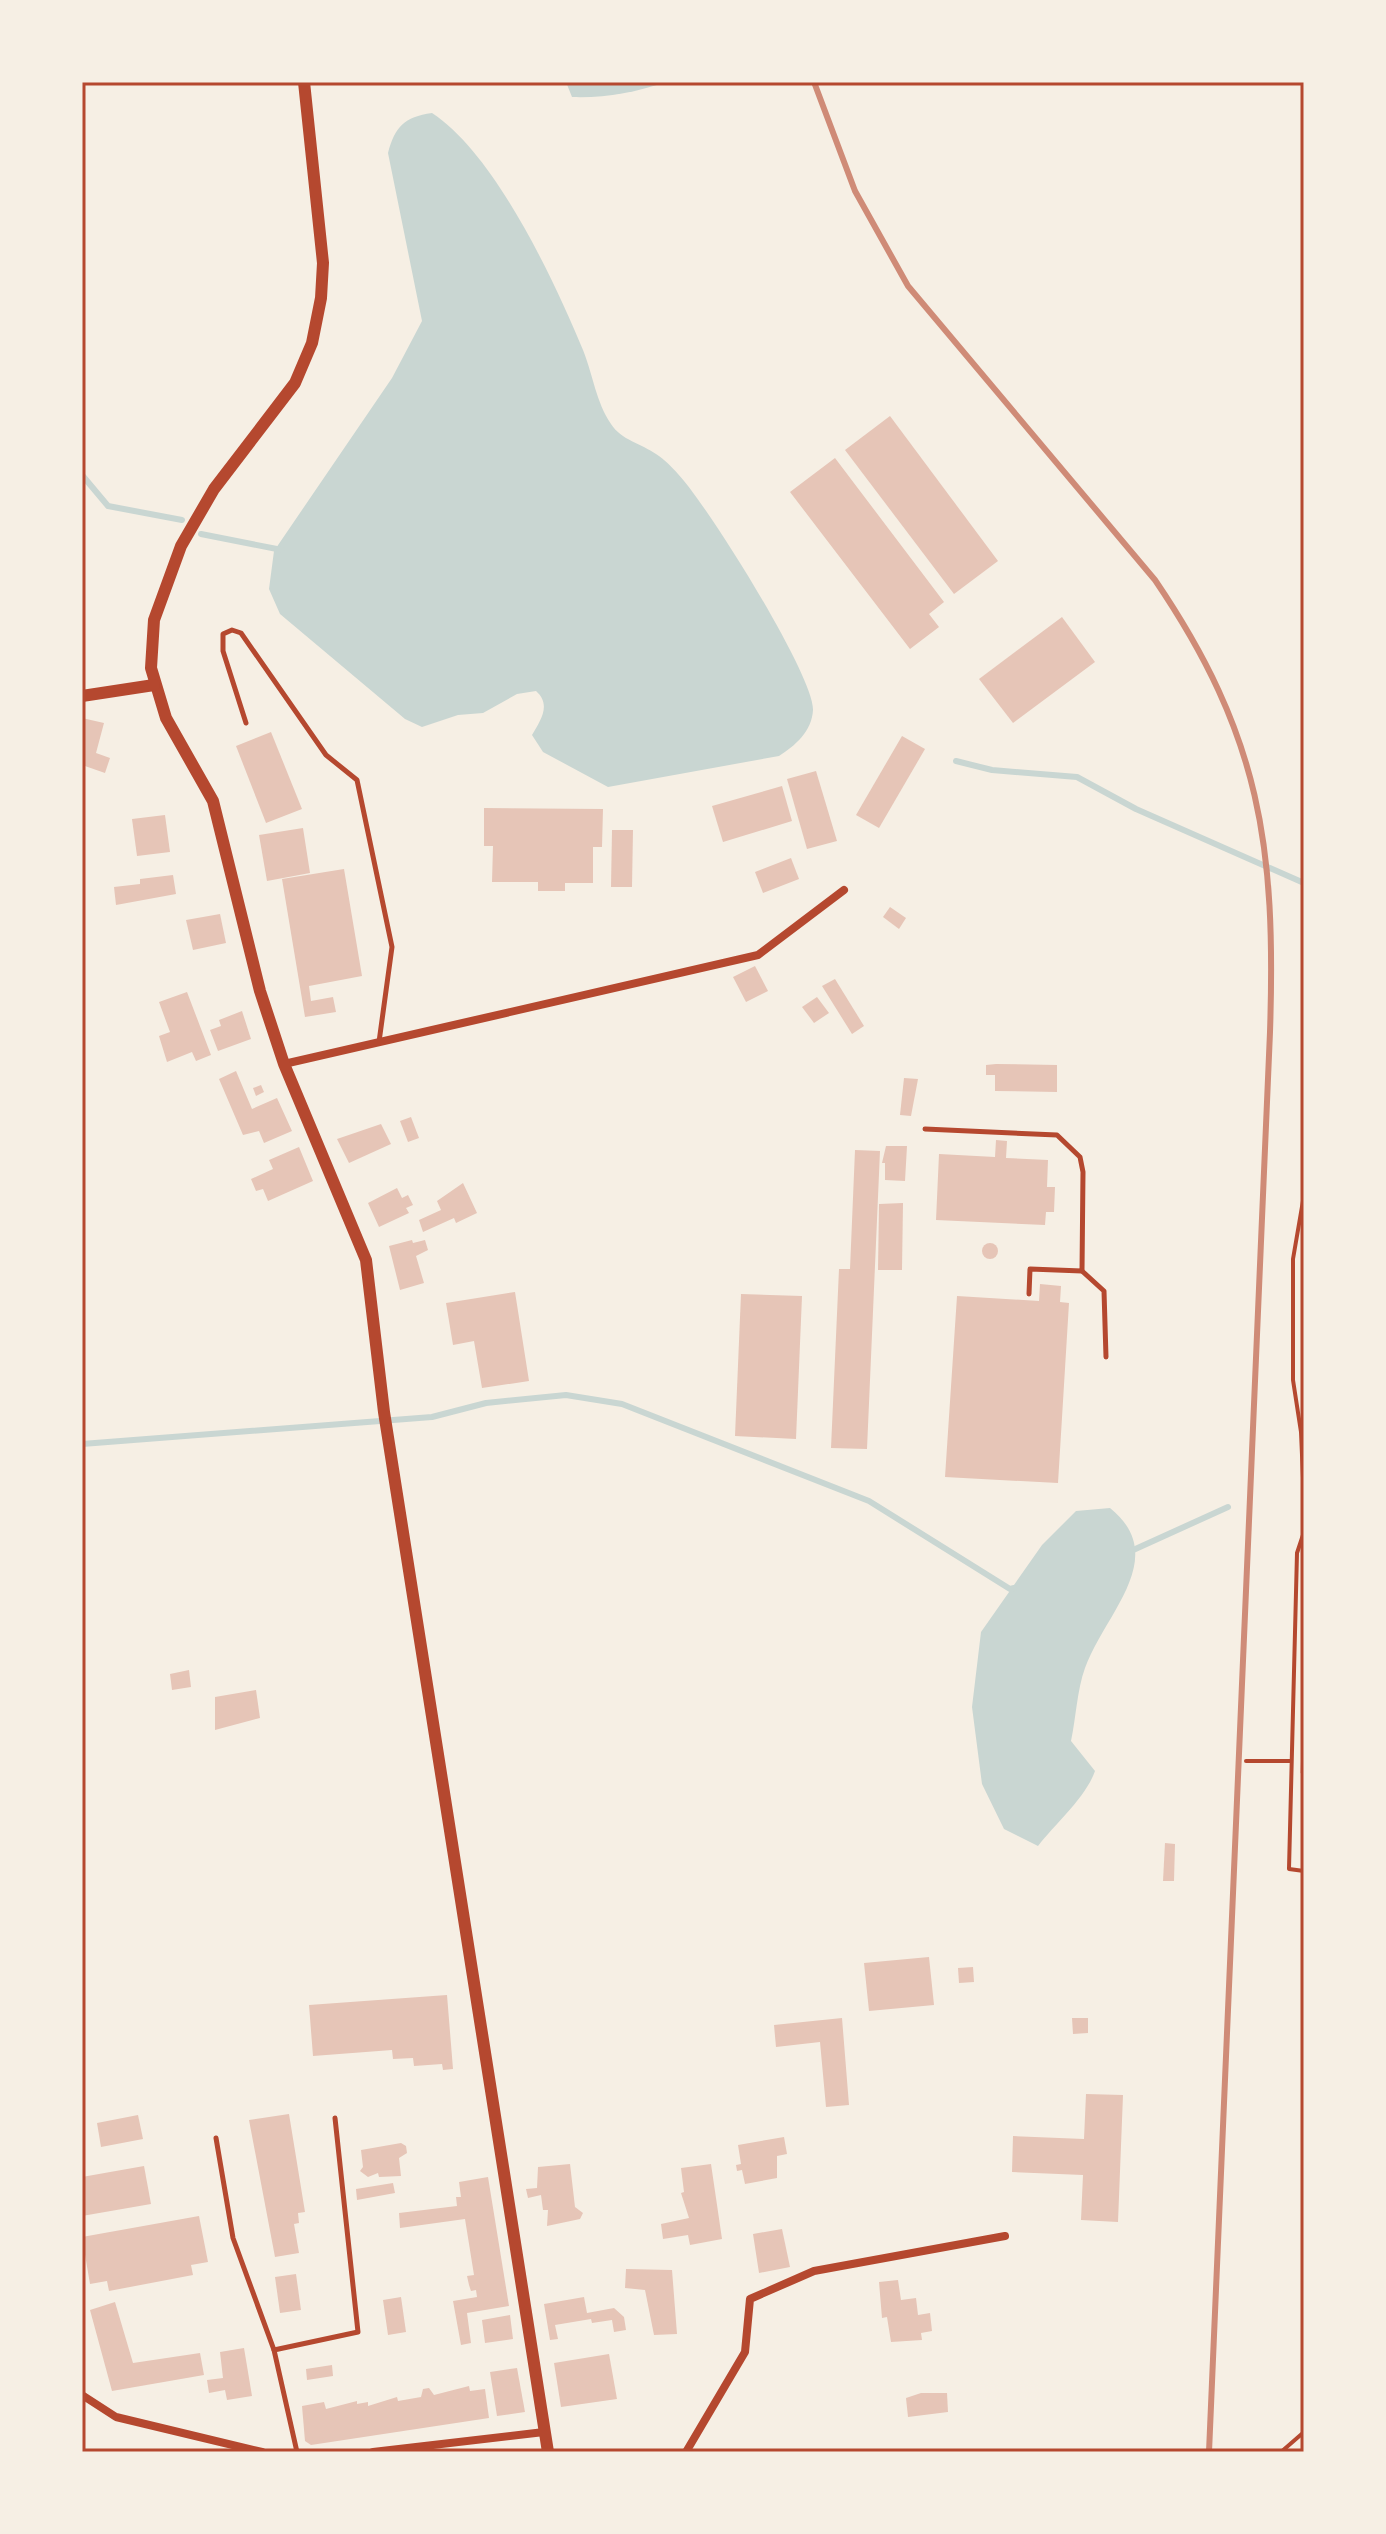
<svg xmlns="http://www.w3.org/2000/svg" width="1386" height="2534" font-family="'Titillium Web',sans-serif">
<style>
.water{fill:#c9d6d2}
.lines{fill:none;stroke-linecap:round;stroke-linejoin:round}
.stream{stroke:#c9d6d2;stroke-width:6}
.building{fill:#e6c5b7}
.path{stroke:#b5482f;stroke-width:4}
.service{stroke:#b5482f;stroke-width:5}
.minor{stroke:#b5482f;stroke-width:8}
.tertiary{stroke:#b5482f;stroke-width:12}
.rail{stroke:#cf8b77;stroke-width:6}
.neatline{fill:none;stroke:#b5482f;stroke-width:3}
</style>
<rect width="100%" height="100%" fill="#f6efe4"/>
<g class="water">
<path d="M566,82H666C634,93 605,98 572,97Z"/>
<path d="M432,113C495,154 554,280 583,350C593,375 596,402 611,424C621,440 642,444 656,454C664,459 672,467 678,474C706,503 814,675 813,710C812,731 795,746 779,756L608,787L543,752L532,735C540,721 552,705 536,691L517,694L483,713L458,715L422,727L405,719L280,614L269,589L274,551L392,378L422,321L388,153C395,127 404,117 432,113Z"/>
<path d="M1110,1508C1171,1557 1105,1613 1085,1668C1077,1690 1076,1718 1071,1741L1095,1771C1086,1797 1056,1823 1038,1846L1004,1829L982,1784L972,1707L981,1632L1042,1545L1076,1511Z"/>
</g>
<g class="lines">
<g class="stream">
<polyline points="82,475 108,506 182,520"/>
<polyline points="201,534 282,550"/>
<polyline points="956,761 992,770 1077,777 1136,809 1304,883"/>
<polyline points="82,1444 432,1417 486,1403 566,1395 622,1404 869,1501 1010,1589 1014,1588"/>
<polyline points="1131,1551 1228,1507"/>
</g>
</g>
<g class="building">
<polygon points="890,416 998,561 954,594 845,450"/>
<polygon points="835,458 944,602 929,614 939,627 910,649 790,492"/>
<polygon points="1062,617 1095,662 1013,723 979,679"/>
<polygon points="82,718 104,723 96,753 110,758 105,773 82,765"/>
<polygon points="271,732 302,809 266,823 236,746"/>
<polygon points="902,736 925,749 879,828 856,815"/>
<polygon points="816,771 837,841 807,849 787,779"/>
<polygon points="782,786 792,821 723,842 712,806"/>
<polygon points="484,808 603,809 602,847 593,847 593,883 565,883 565,891 538,891 538,882 492,882 493,846 484,846"/>
<polygon points="165,815 170,852 137,856 132,819"/>
<polygon points="303,828 310,873 267,881 259,835"/>
<polygon points="612,830 633,830 632,887 611,887"/>
<polygon points="791,858 799,879 763,893 755,872"/>
<polygon points="344,869 362,976 309,986 311,1001 333,997 336,1012 305,1017 282,879"/>
<polygon points="173,875 176,894 116,905 114,887 140,884 140,879"/>
<polygon points="890,907 906,918 899,929 883,917"/>
<polygon points="220,914 226,943 193,950 186,920"/>
<polygon points="755,966 768,991 746,1002 733,977"/>
<polygon points="835,979 864,1026 852,1034 822,986"/>
<polygon points="187,992 211,1055 196,1061 192,1052 167,1062 159,1036 170,1032 159,1002"/>
<polygon points="817,997 829,1013 814,1023 802,1007"/>
<polygon points="242,1011 251,1039 218,1051 210,1030 221,1026 219,1020"/>
<polygon points="996,1064 1057,1065 1057,1092 995,1091 995,1075 986,1075 986,1065"/>
<polygon points="236,1071 252,1109 277,1098 292,1131 264,1143 259,1131 243,1135 219,1079"/>
<polygon points="904,1078 918,1079 911,1116 900,1115"/>
<polygon points="261,1085 264,1092 256,1096 253,1088"/>
<polygon points="411,1117 419,1138 408,1142 400,1121"/>
<polygon points="381,1124 391,1144 349,1163 337,1139"/>
<polygon points="996,1140 1007,1141 1006,1158 1048,1160 1047,1187 1055,1187 1054,1212 1046,1212 1045,1225 936,1220 939,1154 995,1157"/>
<polygon points="886,1146 907,1146 905,1181 885,1180 885,1163 882,1163"/>
<polygon points="299,1147 313,1181 268,1201 263,1189 256,1191 251,1179 273,1169 269,1160"/>
<polygon points="855,1150 880,1151 867,1449 831,1448 839,1269 850,1269"/>
<polygon points="463,1183 477,1213 456,1223 454,1218 423,1232 419,1220 441,1210 437,1201"/>
<polygon points="397,1188 402,1198 408,1195 413,1205 406,1208 409,1213 379,1227 368,1203"/>
<polygon points="903,1203 902,1270 878,1270 879,1204"/>
<polygon points="412,1240 413,1243 425,1240 428,1250 416,1256 424,1283 400,1290 389,1246"/>
<circle cx="990" cy="1251" r="8"/>
<polygon points="1040,1284 1061,1286 1060,1302 1069,1303 1058,1483 945,1477 957,1296 1039,1301"/>
<polygon points="515,1292 529,1381 482,1388 474,1341 453,1345 446,1303"/>
<polygon points="741,1294 802,1296 796,1439 735,1436"/>
<polygon points="189,1670 191,1687 172,1690 170,1674"/>
<polygon points="256,1690 260,1718 215,1730 215,1697"/>
<polygon points="1302,1749 1304,1749 1304,1774 1300,1773"/>
<polygon points="1165,1843 1175,1844 1174,1881 1163,1881"/>
<polygon points="929,1957 934,2005 869,2011 864,1963"/>
<polygon points="973,1967 974,1982 959,1983 958,1968"/>
<polygon points="447,1995 453,2069 443,2070 442,2064 414,2066 413,2058 393,2059 392,2050 313,2056 309,2005"/>
<polygon points="842,2018 849,2105 826,2107 820,2042 776,2047 774,2025"/>
<polygon points="1072,2018 1088,2018 1088,2033 1073,2034"/>
<polygon points="1086,2094 1123,2095 1118,2222 1081,2220 1083,2175 1012,2172 1013,2136 1084,2139"/>
<polygon points="289,2114 305,2212 298,2213 299,2223 294,2224 299,2253 275,2257 249,2120"/>
<polygon points="138,2115 143,2139 101,2147 97,2123"/>
<polygon points="784,2137 787,2154 777,2156 777,2178 745,2184 742,2170 737,2171 736,2165 741,2164 738,2145"/>
<polygon points="401,2143 406,2146 407,2153 399,2158 401,2176 379,2177 378,2173 368,2177 360,2171 363,2167 361,2150"/>
<polygon points="570,2164 575,2207 583,2213 580,2219 547,2226 548,2210 543,2210 541,2195 528,2198 526,2189 537,2188 538,2167"/>
<polygon points="711,2164 722,2239 690,2245 688,2235 663,2239 661,2224 689,2218 681,2193 684,2192 681,2168"/>
<polygon points="144,2166 151,2204 82,2216 82,2177"/>
<polygon points="488,2177 509,2306 467,2313 471,2343 461,2345 453,2301 477,2297 476,2290 471,2291 469,2285 467,2276 474,2275 465,2219 400,2228 399,2213 457,2206 456,2197 461,2197 459,2182"/>
<polygon points="393,2183 395,2193 357,2200 356,2189"/>
<polygon points="199,2216 208,2262 191,2265 193,2275 109,2291 107,2281 90,2284 82,2237"/>
<polygon points="782,2229 790,2267 759,2273 753,2234"/>
<polygon points="626,2269 672,2270 677,2334 654,2335 645,2290 625,2288"/>
<polygon points="296,2274 301,2310 280,2313 275,2277"/>
<polygon points="898,2280 901,2300 916,2298 918,2315 930,2313 932,2331 921,2333 922,2340 891,2342 887,2317 882,2318 879,2282"/>
<polygon points="401,2297 406,2332 388,2335 383,2300"/>
<polygon points="584,2297 587,2313 614,2308 624,2317 626,2330 614,2332 612,2320 592,2323 591,2319 555,2325 558,2339 550,2340 544,2304"/>
<polygon points="115,2302 133,2363 200,2353 204,2375 112,2391 90,2310"/>
<polygon points="510,2315 513,2339 485,2343 482,2320"/>
<polygon points="244,2348 252,2396 227,2400 225,2390 209,2393 207,2380 223,2378 220,2352"/>
<polygon points="609,2354 617,2399 561,2407 554,2363"/>
<polygon points="332,2365 333,2376 307,2380 306,2369"/>
<polygon points="517,2368 525,2412 497,2416 490,2372"/>
<polygon points="469,2386 470,2391 485,2389 489,2418 311,2445 305,2441 302,2406 324,2402 326,2409 357,2401 357,2404 368,2402 368,2406 397,2397 398,2401 421,2397 423,2389 429,2388 434,2395"/>
<polygon points="921,2393 947,2393 948,2412 908,2417 906,2398"/>
</g>
<g class="lines">
<g class="path">
<polyline points="1304,1195 1293,1259 1293,1380 1301,1432 1304,1501"/>
<polyline points="1304,1532 1297,1553 1289,1869 1304,1871"/>
<polyline points="1246,1761 1291,1761"/>
<polyline points="1281,2452 1304,2432"/>
</g>
<g class="service">
<polyline points="246,723 223,651 223,634 232,630 241,633 326,755 357,780 392,947 379,1042"/>
<polyline points="925,1129 1057,1135 1080,1157 1083,1172 1082,1271 1030,1269 1029,1294"/>
<polyline points="1082,1271 1104,1291 1106,1357"/>
<polyline points="216,2138 233,2238 274,2350"/>
<polyline points="297,2452 274,2350 358,2332 335,2118"/>
</g>
<g class="minor">
<polyline points="284,1064 758,955 844,890"/>
<polyline points="82,2395 116,2417 262,2452"/>
<polyline points="373,2452 544,2432"/>
<polyline points="686,2452 745,2352 750,2299 814,2271 1005,2236"/>
</g>
<g class="tertiary">
<polyline points="304,82 323,263 321,298 312,343 295,383 214,489 181,546 154,620 151,668 166,718 213,801 260,991 284,1064 366,1260 384,1412 548,2452"/>
<polyline points="82,696 154,685"/>
</g>
<path class="rail" d="M814,82L855,191L908,286L1155,580C1261,736 1276,847 1270,1032L1209,2452"/>
</g>
<rect width="1386" height="2534" fill="none" stroke="#f6efe4" stroke-width="168"/>
<rect x="84" y="84" width="1218" height="2366" class="neatline"/>
</svg>
